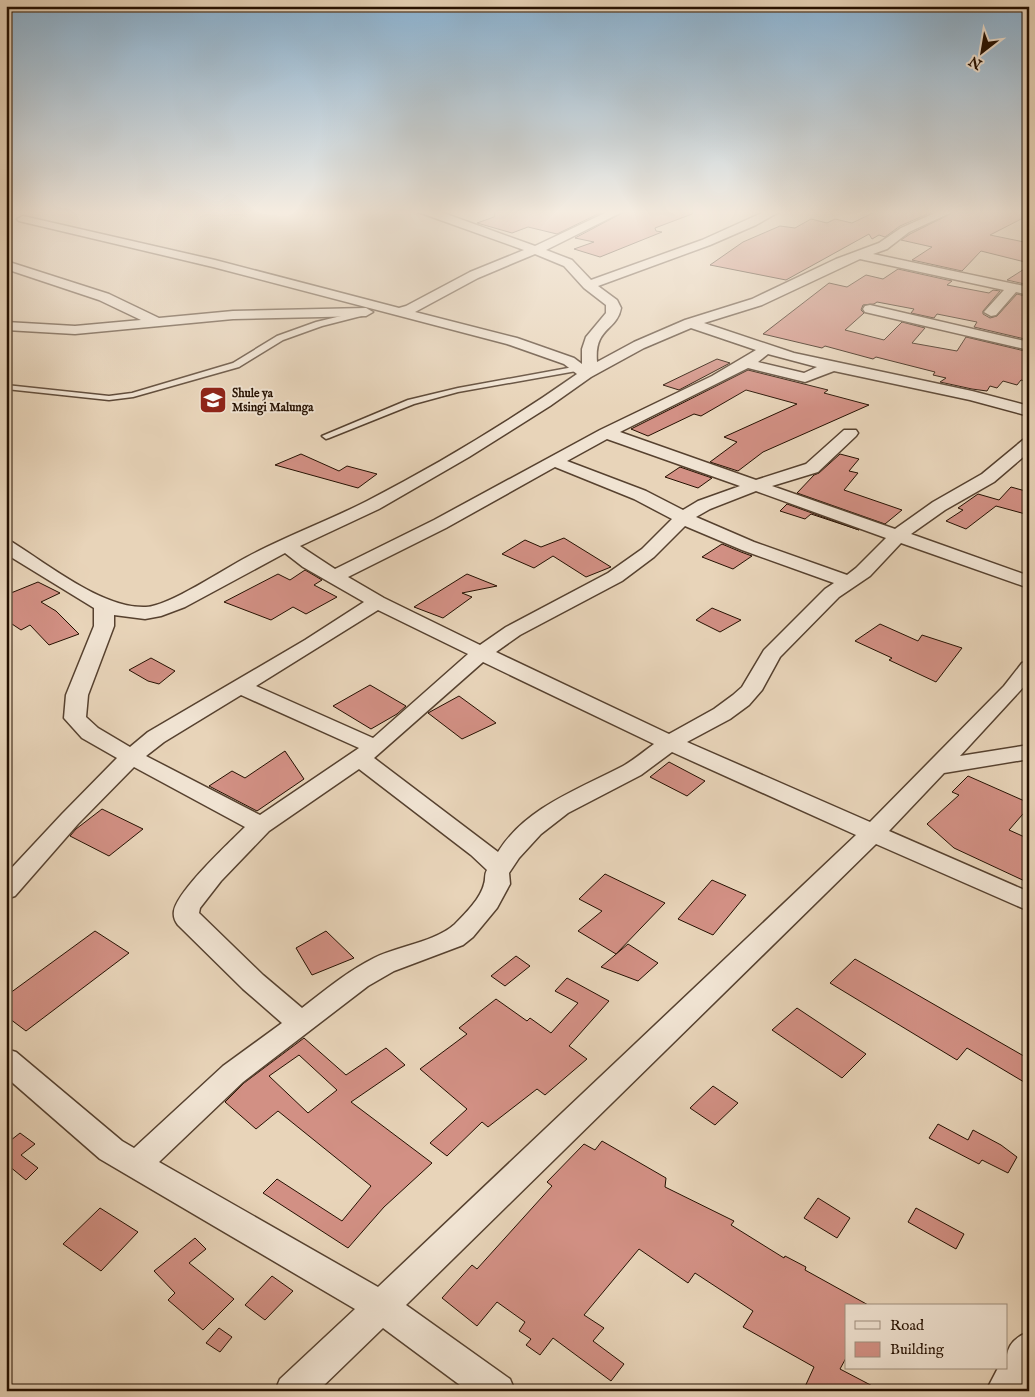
<svg xmlns="http://www.w3.org/2000/svg" width="1035" height="1397" font-family="'IM FELL English',serif">
<style>
.building{fill:#d29084;stroke:#251001;fill-rule:evenodd}
.lines{fill:none;stroke-linecap:round;stroke-linejoin:round}
.service-casing{stroke:#56412f;stroke-width:3}
.minor-casing{stroke:#56412f;stroke-width:3}
.service{fill:#f0e3d2;fill-rule:evenodd}
.minor{fill:#f0e3d2;fill-rule:evenodd}
.labels{text-anchor:middle;stroke-width:4;stroke-linejoin:round;paint-order:stroke}
.far-poi-label{font-size:12px;font-weight:bold;fill:#251001;stroke:#f0e3d2;text-anchor:start}
</style>
<rect width="100%" height="100%" fill="#e8d4b9"/>
<filter id="stains"><feTurbulence type="fractalNoise" baseFrequency=".004" numOctaves="4"/><feColorMatrix values="0 0 0 0 .2 0 0 0 0 .09 0 0 0 0 .02 0 0 0 .5 -.17"/></filter>
<radialGradient id="worn" r=".72"><stop offset=".6" stop-color="#630" stop-opacity="0"/><stop offset="1" stop-color="#630" stop-opacity=".3"/></radialGradient>
<g class="building">
<polygon points="495,212 602,212 557,234 528,227 512,233 477,223 494,217"/>
<polygon points="624,212 692,212 692,214 655,228 656,231 662,232 600,257 574,249 594,242 575,238"/>
<polygon points="875,212 932,212 900,226 885,237 879,235 872,239 869,234 786,280 710,265 743,242 780,226 795,228 811,219 827,223 835,219 852,223"/>
<polygon points="954,212 1029,212 1029,215 990,235 1029,243 1029,263 981,251 962,271 912,260 932,247 901,240 910,234"/>
<polygon points="1029,266 1029,285 1007,280"/>
<polygon points="898,269 952,281 947,285 989,293 993,290 1000,291 983,311 983,314 990,318 997,316 1017,294 1029,297 1029,340 974,327 977,322 937,314 934,318 911,313 914,309 877,302 874,304 863,305 861,310 864,313 845,330 884,340 902,322 925,328 912,343 957,351 966,337 1029,352 1029,382 1021,380 1017,385 1003,381 997,388 990,386 987,391 972,389 940,382 946,378 933,375 935,372 876,357 873,359 825,346 822,348 763,334 829,283 847,287 866,275 883,279"/>
<polygon points="717,359 730,363 679,390 663,385"/>
<polygon points="748,370 828,390 824,393 869,405 763,452 738,471 710,462 737,442 724,437 797,404 746,390 701,416 694,414 648,436 631,429"/>
<polygon points="301,454 339,471 347,466 377,474 358,488 275,465"/>
<polygon points="840,454 859,459 849,471 858,473 844,490 902,510 885,524 797,493 814,475 819,473"/>
<polygon points="680,467 712,478 698,488 665,477"/>
<polygon points="1011,487 1029,492 1029,515 996,506 966,529 946,521 963,510 958,508 978,494 999,500"/>
<polygon points="787,504 859,530 811,514 805,519 780,511"/>
<polygon points="564,538 611,567 586,577 553,556 534,568 502,554 525,540 541,547"/>
<polygon points="722,544 741,552 752,556 733,569 702,557"/>
<polygon points="305,570 322,580 314,585 337,597 306,614 293,607 271,620 224,602 278,574 290,580"/>
<polygon points="467,574 497,586 462,593 472,597 443,618 414,607"/>
<polygon points="38,582 60,593 41,602 56,611 79,634 49,645 30,625 21,630 6,620 6,595"/>
<polygon points="712,608 741,620 720,632 696,620"/>
<polygon points="880,624 918,641 922,635 962,648 936,682 889,660 892,658 855,641"/>
<polygon points="151,658 175,671 159,684 148,681 129,670"/>
<polygon points="370,685 406,706 397,714 371,729 333,706"/>
<polygon points="459,696 496,723 462,739 428,713"/>
<polygon points="285,751 304,779 257,811 209,786 232,771 245,778"/>
<polygon points="669,762 705,781 687,796 650,777"/>
<polygon points="968,776 1029,803 1029,807 1009,830 1029,839 1029,883 954,848 927,824 959,795 952,792"/>
<polygon points="102,809 143,829 109,856 70,836 76,829"/>
<polygon points="605,874 665,903 616,954 578,931 602,911 579,899"/>
<polygon points="712,880 746,895 713,935 678,919"/>
<polygon points="95,931 129,953 26,1031 6,1016 6,996"/>
<polygon points="326,931 354,958 312,975 296,948"/>
<polygon points="628,944 658,963 638,981 601,967"/>
<polygon points="516,956 530,966 505,986 491,976"/>
<polygon points="855,959 1029,1059 1029,1085 967,1048 957,1060 830,983"/>
<polygon points="567,978 609,1001 569,1046 587,1059 545,1095 537,1089 488,1127 482,1122 447,1156 430,1143 467,1109 420,1069 467,1034 459,1028 496,999 527,1021 530,1018 551,1033 578,1003 555,991"/>
<polygon points="797,1008 866,1054 842,1078 772,1030"/>
<path d="M304,1038L346,1075L386,1048L405,1065L351,1102L432,1163L384,1207L348,1248L263,1193L277,1179L342,1221L371,1186L278,1111L256,1129L225,1102L244,1083ZM299,1055L337,1090L308,1113L269,1076Z"/>
<polygon points="713,1086 738,1103 715,1125 690,1108"/>
<polygon points="938,1124 968,1140 973,1130 1001,1145 1017,1157 1008,1173 982,1160 979,1164 929,1138"/>
<polygon points="20,1133 35,1144 21,1155 38,1168 26,1180 9,1166 6,1168 6,1144"/>
<polygon points="602,1141 666,1178 665,1187 734,1221 731,1225 784,1258 785,1256 806,1267 805,1270 870,1306 846,1306 846,1358 840,1369 882,1391 803,1391 814,1367 743,1327 753,1311 695,1273 688,1283 639,1249 584,1315 604,1328 593,1341 624,1364 611,1381 553,1338 540,1355 526,1345 531,1339 519,1331 525,1322 497,1302 477,1326 442,1298 472,1265 477,1269 552,1186 547,1182 584,1144 595,1150"/>
<polygon points="818,1198 850,1218 837,1238 804,1218"/>
<polygon points="100,1208 138,1232 101,1271 63,1244"/>
<polygon points="916,1208 964,1234 956,1249 908,1222"/>
<polygon points="195,1238 206,1249 189,1263 234,1299 203,1330 168,1300 175,1293 154,1271"/>
<polygon points="272,1276 293,1291 265,1320 245,1305"/>
<polygon points="219,1328 232,1337 220,1352 206,1343"/>
</g>
<g class="lines">
<g class="service-casing">
<g id="service">
<polygon points="362,311 366,313 365,315 322,326 283,340 239,367 133,397 109,400 6,389 6,385 109,396 132,393 233,363 277,336 316,322"/>
<polygon points="579,366 583,368 582,370 458,392 414,404 329,438 326,439 322,436 408,400 458,388"/>
</g>
</g>
<g class="minor-casing">
<g id="minor">
<path d="M418,212H440L449,215L535,246L607,212H622L546,250L572,260L591,280L702,240L764,212H779L756,225L710,245L598,286L617,300L621,308C617,331 594,327 597,362L634,342L685,320L752,299L836,259L879,243L901,228L937,212H952L909,232L887,249L873,254L1029,287V295L1016,292L996,315L991,316L984,312L1004,290L860,259L762,305L704,323L794,353L972,391L1029,406V416L970,400L834,371L805,382L748,368L620,432L756,480L806,464L844,430H856L858,433L856,436L818,472L772,486L895,529L933,502L982,474L1023,440L1029,438V452L994,482L945,510L911,534L1029,576V588L901,543L870,576L839,597L780,657L762,690L749,705L730,719L687,742L870,822L1004,686L1022,663L1029,661V681L960,756L1029,745V759L944,773L889,831L1029,892V911L876,844L406,1305L510,1379L515,1391H468L383,1328L318,1391H275L280,1379L355,1309L100,1159L6,1077V1049L16,1052L122,1141L134,1148L223,1066L282,1023L243,989L178,925C175,921 173,917 174,911C178,890 229,843 245,827L134,767L78,824L15,896L6,899V874L62,814L117,758L82,738L64,718L66,695L94,626V608L6,554V541L12,542C49,565 103,609 146,607C169,606 224,569 247,557C286,536 328,521 367,501C439,464 510,421 577,374L564,364L507,344L213,267L19,221L17,219L23,216L215,260L399,308L406,306L470,272L524,250ZM535,254L564,266L584,288L606,305V313L586,337L582,349V364L574,358L517,338L415,312L478,278ZM691,328L756,350L712,376L600,430L434,520L335,569L300,546L379,509L469,457L550,406L591,377L644,348ZM768,354L817,367L804,373L758,362ZM607,439L740,486L698,501L683,510L646,491L567,461ZM555,467L634,499L672,519L642,549L608,573L506,627L480,645L384,598L348,577L446,528ZM756,491L886,538L856,568L847,575L754,542L696,517L710,509ZM685,526L742,550L834,583L825,589L764,650L742,687L733,695L714,709L669,734L496,652L520,635L622,581L654,557ZM285,553L303,567L364,602L305,640L148,732L130,747L98,728L86,717L88,695L114,626V615L145,619L161,616L185,607ZM378,610L468,654L373,738L256,686ZM483,662L654,744C644,751 634,760 623,766C579,789 525,808 498,852L374,758ZM241,695L359,748L260,815L146,756L164,742ZM672,752L856,835L378,1287L159,1162L243,1082L368,986L394,971L463,945L473,937L497,908L510,884L509,873L519,858L541,834L568,813L641,775ZM359,769L471,855L487,870C484,875 486,879 484,884C481,898 465,914 455,924C435,942 398,946 374,958C348,971 325,990 302,1008L263,975L199,913L200,908L221,881L269,831Z"/>
<polygon points="6,261 109,294 159,318 233,311 366,308 373,312 366,316 233,319 75,334 6,330 6,322 75,326 141,320 99,300 6,269"/>
<polygon points="870,305 1029,342 1029,350 865,312 863,309 865,306"/>
<path d="M1029,1332V1382L1024,1391H986L998,1368H1006C1006,1349 1010,1339 1029,1332Z"/>
</g>
</g>
<use href="#service" class="service"/>
<use href="#minor" class="minor"/>
</g>
<linearGradient id="sky" x2="0" y2="1"><stop stop-color="#89b4d6"/><stop offset="0.52" stop-color="#f5ece0"/><stop offset="1" stop-color="#f5ece0" stop-opacity="0"/></linearGradient>
<rect width="1035" height="408" fill="url(#sky)"/>
<defs>
<g id="school-square" transform="scale(1.4375)"><rect x="-9" y="-9" width="18" height="18" rx="4" fill="#8f2418" stroke="#f0e3d2"/><path d="M0-5L7-2L0 1L-7-2ZM-4 1L0 2.5L4 1V4Q0 6-4 4Z" fill="#fff"/></g>
</defs>
<g fill-rule="evenodd">
<use href="#school-square" x="213" y="400"/>
</g>
<g class="labels">
<g class="far-poi-label">
<text x="232" y="397">Shule ya<tspan x="232" dy="14">Msingi Malunga</tspan></text>
</g>
</g>
<rect width="1035" height="1397" fill="none" stroke="#e8d4b9" stroke-width="25"/>
<rect x="8" y="8" width="1020" height="1382" fill="none" stroke="#251001" stroke-width="2.5"/>
<rect x="12" y="12" width="1010" height="1372" fill="none" stroke="#251001"/>
<rect x="845" y="1304" width="162" height="65" fill="#f0e3d2" stroke="#9f8f7e"/>
<rect x="855" y="1321" width="25" height="8" fill="#f0e3d2" stroke="#9f8f7e"/>
<text x="890" y="1330" font-size="15" fill="#251001">Road</text>
<rect x="855" y="1342" width="25" height="15" fill="#d29084" stroke="#9f8f7e"/>
<text x="890" y="1354" font-size="15" fill="#251001">Building</text>
<g transform="translate(982 52) rotate(211)" stroke="#f0e3d2" stroke-width="4" paint-order="stroke">
<path d="M0-4L9 19L0 12L-9 19Z" fill="#251001"/>
<text y="-8" font-size="14" font-weight="bold" text-anchor="middle" fill="#251001">N</text>
</g>
<rect width="100%" height="100%" filter="url(#stains)"/>
<rect width="100%" height="100%" fill="url(#worn)"/>
</svg>
